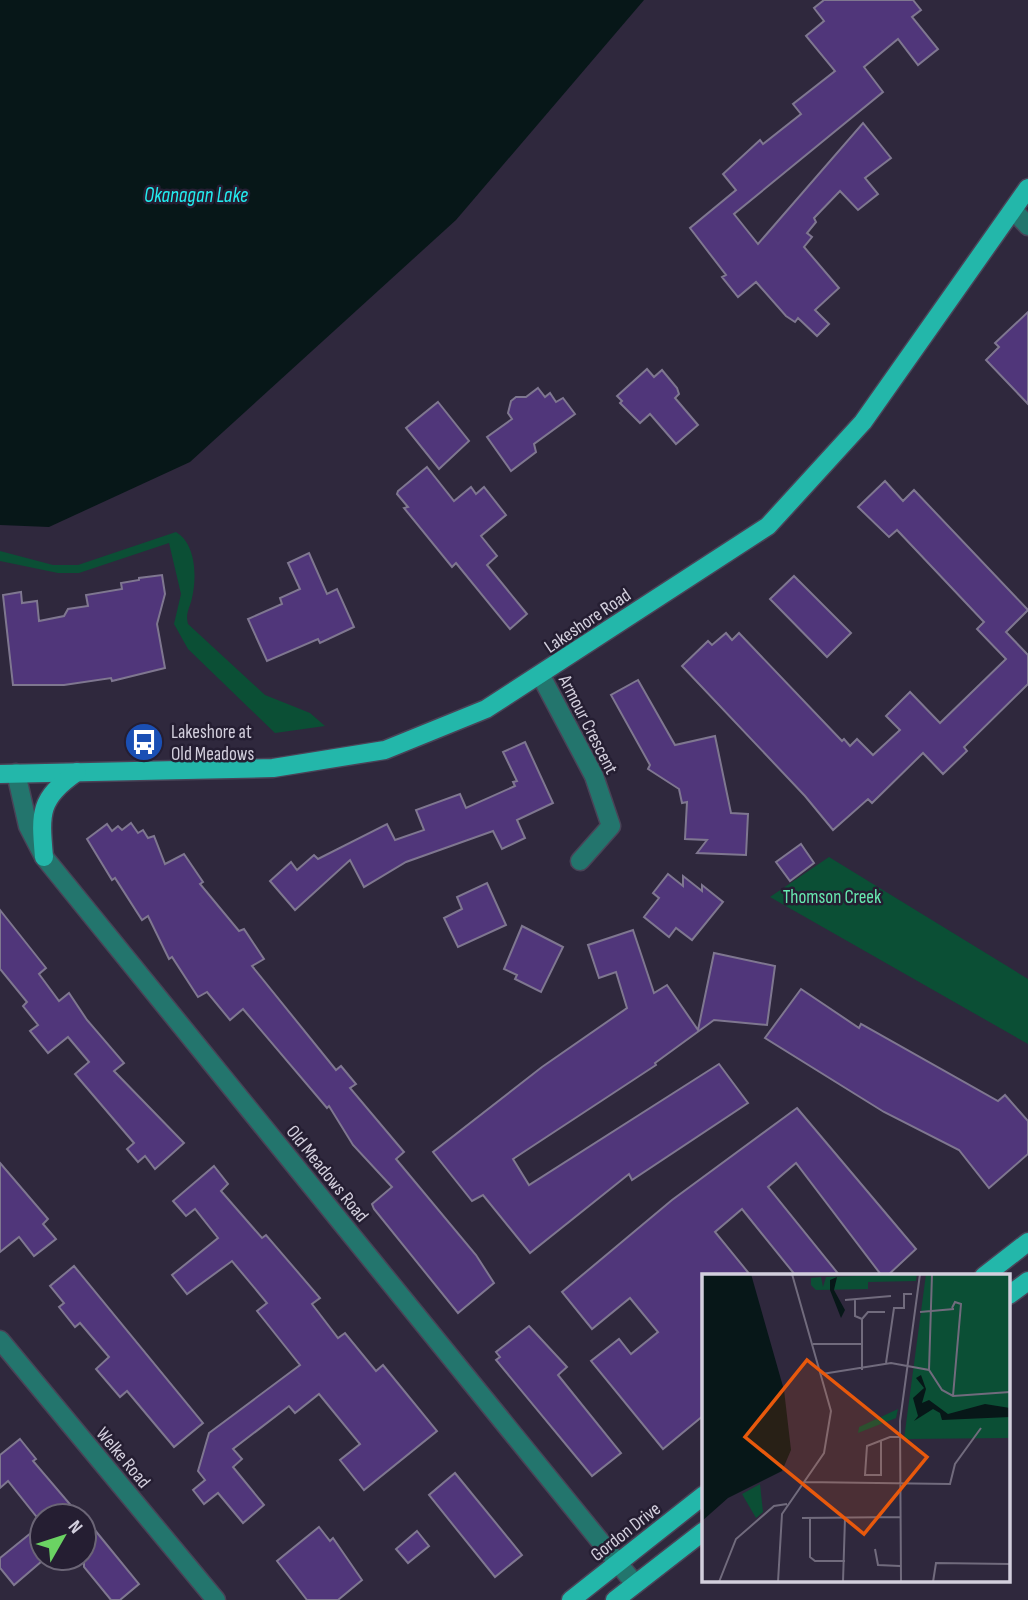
<svg xmlns="http://www.w3.org/2000/svg" width="1028" height="1600" font-family="'Sofia Sans Condensed',sans-serif">
<style>
.green{fill:#0b4f35}
.water{fill:#071718}
.building{fill:#50367a;stroke:#7f7790;stroke-width:2}
.lines{fill:none;stroke-linecap:round;stroke-linejoin:round}
.minor-casing{stroke:#494357;stroke-width:21}
.major-casing{stroke:#494357;stroke-width:21}
.minor{stroke:#23756d;stroke-width:18}
.major{stroke:#23b7aa;stroke-width:18}
.labels{text-anchor:middle;stroke-width:5;stroke-linejoin:round;paint-order:stroke}
.street-label{font-size:19px;fill:#d3cfdd;stroke:#251e32}
.poi-label{font-size:19px;fill:#d3cfdd;stroke:#251e32;text-anchor:start}
.park-label{font-size:19px;fill:#67e9b0;stroke:#251e32}
.water-label{font-size:21px;font-style:italic;fill:#23edf0;stroke:#251e32}
.inset-road{fill:none;stroke:#716b7d;stroke-width:2}
.view{fill:#e8590c;fill-opacity:0.15;stroke:#e8590c;stroke-width:3.5}
.inset-edge{fill:none;stroke:#d3cfdd;stroke-width:3.5}
</style>
<rect width="100%" height="100%" fill="#2f283d"/>
<g class="green">
<path d="M176,532C196,544 197,576 192,598C190,608 185,613 188,624L265,695L310,713L325,726L275,733L188,649L174,624L181,594L169,543L79,573H58L0,561V551L53,565H78Z"/>
<polygon points="829,857 1028,979 1028,1044 770,897"/>
</g>
<polygon class="water" points="0,0 644,0 456,220 190,462 49,527 0,525"/>
<g class="building">
<polygon points="824,0 913,0 921,10 912,17 938,49 918,65 898,39 864,67 883,92 734,214 758,244 863,123 891,158 865,178 878,194 858,210 840,191 814,218 816,222 807,233 812,237 804,247 839,288 815,310 829,324 817,336 798,318 795,322 786,316 756,282 738,297 722,277 726,275 690,228 736,190 723,174 760,140 763,144 801,114 793,104 835,71 806,36 824,21 814,8"/>
<polygon points="1028,312 1028,404 986,360 999,347 995,343"/>
<polygon points="647,369 654,377 662,370 677,388 679,394 675,398 698,425 676,444 650,414 640,423 620,403 622,401 617,396"/>
<polygon points="538,388 545,397 550,393 556,402 563,398 575,414 534,444 536,452 511,471 487,437 512,419 508,413 511,401 516,397 526,397"/>
<polygon points="438,402 469,441 439,469 406,428"/>
<polygon points="427,467 454,501 471,487 476,494 484,487 506,515 481,536 497,556 487,565 527,614 510,629 456,563 452,567 404,508 408,507 397,494 398,491"/>
<polygon points="885,481 903,501 914,490 1028,610 1006,632 1028,655 1028,684 964,747 967,751 943,774 923,753 872,803 868,799 833,830 805,796 682,666 708,641 712,645 726,633 732,640 739,633 842,741 844,739 850,746 857,739 873,755 900,730 886,716 910,692 940,723 1006,659 977,629 984,622 897,530 889,537 858,507"/>
<polygon points="309,553 327,594 337,589 354,627 320,643 318,639 267,661 248,619 282,604 280,598 300,589 288,563"/>
<polygon points="162,575 165,594 157,624 165,668 112,681 111,678 64,685 13,685 3,595 21,592 22,603 37,601 39,621 64,616 68,609 88,606 86,595 122,589 121,583 139,580 139,578"/>
<polygon points="794,576 851,633 827,657 770,599"/>
<polygon points="638,680 675,745 715,736 731,813 748,814 746,855 697,853 707,840 685,839 687,802 682,803 679,789 648,769 650,765 611,695"/>
<polygon points="525,742 553,803 517,820 525,838 502,849 493,831 406,862 364,887 350,860 295,910 270,881 291,862 297,870 314,855 318,859 387,824 395,840 424,830 416,810 460,794 466,808 515,786 513,782 517,781 503,752"/>
<polygon points="131,823 138,833 143,830 148,838 154,836 165,864 184,854 203,882 200,884 239,931 244,929 264,959 252,966 336,1070 341,1066 356,1084 350,1088 404,1152 396,1159 476,1255 494,1283 458,1313 374,1209 372,1204 392,1187 353,1145 329,1106 327,1108 243,1009 230,1020 207,992 198,997 172,957 169,959 148,916 142,920 115,878 112,880 87,839 107,824 112,831 118,826 122,830"/>
<polygon points="801,844 814,863 790,881 776,862"/>
<polygon points="668,874 683,886 683,876 702,891 702,885 723,902 692,940 676,928 669,937 644,917 659,898 653,893"/>
<polygon points="487,883 506,925 458,947 444,918 462,909 457,897"/>
<polygon points="0,910 46,968 39,974 59,1001 69,993 87,1020 124,1063 114,1071 184,1143 155,1169 145,1156 138,1162 127,1149 134,1143 75,1074 89,1062 68,1037 48,1053 30,1031 38,1025 23,1006 27,1002 0,969"/>
<polygon points="522,926 563,947 541,992 515,979 517,975 504,969"/>
<polygon points="633,930 654,993 667,985 698,1030 714,953 775,966 767,1025 714,1020 655,1063 656,1065 513,1159 529,1185 719,1064 748,1103 632,1180 629,1174 530,1253 483,1195 472,1201 433,1152 542,1067 627,1008 616,972 599,978 588,945"/>
<polygon points="801,989 859,1028 861,1024 998,1101 1005,1095 1028,1121 1028,1154 989,1188 959,1150 884,1112 765,1038"/>
<polygon points="797,1108 916,1249 887,1276 882,1276 796,1163 768,1187 840,1276 796,1276 742,1209 715,1232 751,1276 704,1276 704,1415 663,1449 591,1361 619,1339 631,1354 658,1332 630,1298 592,1329 562,1292 672,1200"/>
<polygon points="0,1163 48,1219 43,1224 56,1239 34,1256 19,1237 0,1252"/>
<polygon points="214,1166 228,1184 221,1191 262,1238 266,1235 320,1298 312,1304 338,1338 345,1333 376,1371 383,1365 437,1431 364,1490 340,1460 360,1444 319,1394 295,1413 289,1406 233,1449 242,1459 233,1467 264,1505 243,1523 218,1493 204,1504 193,1490 205,1480 198,1471 209,1433 300,1365 257,1311 267,1303 232,1261 187,1294 172,1275 218,1238 195,1209 186,1216 173,1201"/>
<polygon points="74,1266 203,1423 174,1447 127,1391 120,1397 96,1369 109,1357 80,1323 75,1327 59,1307 64,1303 50,1286"/>
<polygon points="529,1326 567,1367 558,1375 621,1453 592,1476 496,1360 500,1357 496,1352"/>
<polygon points="20,1439 36,1459 33,1461 80,1516 36,1516 8,1481 0,1488 0,1455"/>
<polygon points="455,1473 522,1555 495,1577 429,1495"/>
<polygon points="42,1524 42,1561 14,1585 0,1568 0,1558"/>
<polygon points="319,1527 330,1541 333,1538 362,1580 338,1600 307,1600 277,1561"/>
<polygon points="94,1529 139,1584 120,1600 111,1600 84,1567 84,1537"/>
<polygon points="417,1531 429,1546 408,1563 396,1549"/>
</g>
<g class="lines">
<g class="minor-casing">
<g id="minor">
<polyline points="1013,210 1028,226"/>
<polyline points="541,676 594,776 611,826 580,861"/>
<polyline points="16,773 28,826 44,857 635,1584"/>
<polyline points="0,1340 216,1600"/>
</g>
</g>
<g class="major-casing">
<g id="major">
<polyline points="0,774 273,768 385,750 486,709 768,526 863,422 1028,188"/>
<path d="M44,857C40,812 39,799 77,772"/>
<polyline points="984,1276 1028,1242"/>
<polyline points="1009,1295 1028,1281"/>
<polyline points="571,1600 704,1495"/>
<polyline points="615,1600 704,1531"/>
</g>
</g>
<use href="#minor" class="minor"/>
<use href="#major" class="major"/>
</g>
<defs>
<g id="bus-disc" transform="scale(2.0125)"><circle r="9.5" fill="#1a4fb4" stroke="#251e32"/><path d="M-5-6H5V4H4V6H2V4H-2V6H-4V4H-5ZM-3.5-4V0h7V-4ZM-3.5 1.2v1.5H-2V1.2ZM2 1.2v1.5H3.5V1.2Z" fill="#fff"/></g>
</defs>
<g fill-rule="evenodd">
<use href="#bus-disc" x="144" y="742"/>
</g>
<g class="labels">
<g class="street-label">
<text transform="translate(587 620) rotate(-34)" y="7">Lakeshore Road</text>
<text transform="translate(589 724) rotate(63)" y="7">Armour Crescent</text>
<text transform="translate(328 1173) rotate(51)" y="7">Old Meadows Road</text>
<text transform="translate(124 1457) rotate(50)" y="7">Welke Road</text>
<text transform="translate(625 1531) rotate(-38)" y="7">Gordon Drive</text>
</g>
<g class="poi-label">
<text x="171" y="738">Lakeshore at<tspan x="171" dy="22">Old Meadows</tspan></text>
</g>
<g class="park-label">
<text x="832" y="903">Thomson Creek</text>
</g>
<g class="water-label">
<text x="196" y="202">Okanagan Lake</text>
</g>
</g>
<g transform="translate(702 1274)">
<rect width="308" height="308" fill="#2f283d"/>
<path d="M215,0L214,7L166,8V15L114,16L109,11V4L119,3L121,13L124,3ZM224,0H308V164L202,165ZM196,135L194,144L156,159L157,153ZM58,210L61,238L54,244L40,220Z" fill="#0b4f35"/>
<path d="M0,0H49L82,116L89,176L80,197L26,224L0,247ZM135,3L132,16L143,36L139,44L128,16V6ZM219,101L224,115L220,129L227,126L246,140L283,130L308,134V143L240,146L238,139L231,135L212,147L216,142L211,124L222,114L214,104Z" fill="#071718"/>
<path class="inset-road" d="M153,25V42L160,45V96M143,26L189,22M250,34L253,28L259,30L251,122M218,38L252,35M160,45L166,38H183M111,70H160M184,89L192,34H202V20H210M227,96L230,0M120,100L189,89L227,96L240,116L251,122L308,118M179,166V201H163L165,172L188,163H199M102,208L248,210L253,190L279,154M100,244L198,243M108,244V283L113,287H143M173,275L176,291L198,292M17,308L34,265L72,232L85,230M76,308L80,240L122,179L129,137L90,0M141,308L143,244M199,308L198,147L218,0M231,308L234,289L308,290"/>
<path class="view" d="M105,86L225,183L162,260L43,163Z"/>
<rect width="308" height="308" class="inset-edge"/>
</g>
<g transform="translate(63 1537) rotate(51)"><circle r="33" fill="#251e32" stroke="#6b6576" stroke-width="2"/>
<path d="M0-5L12 26L0 18L-12 26Z" fill="#6bd363"/>
<text y="-10" font-size="19" font-weight="bold" text-anchor="middle" fill="#d3cfdd">N</text>
</g>
</svg>
